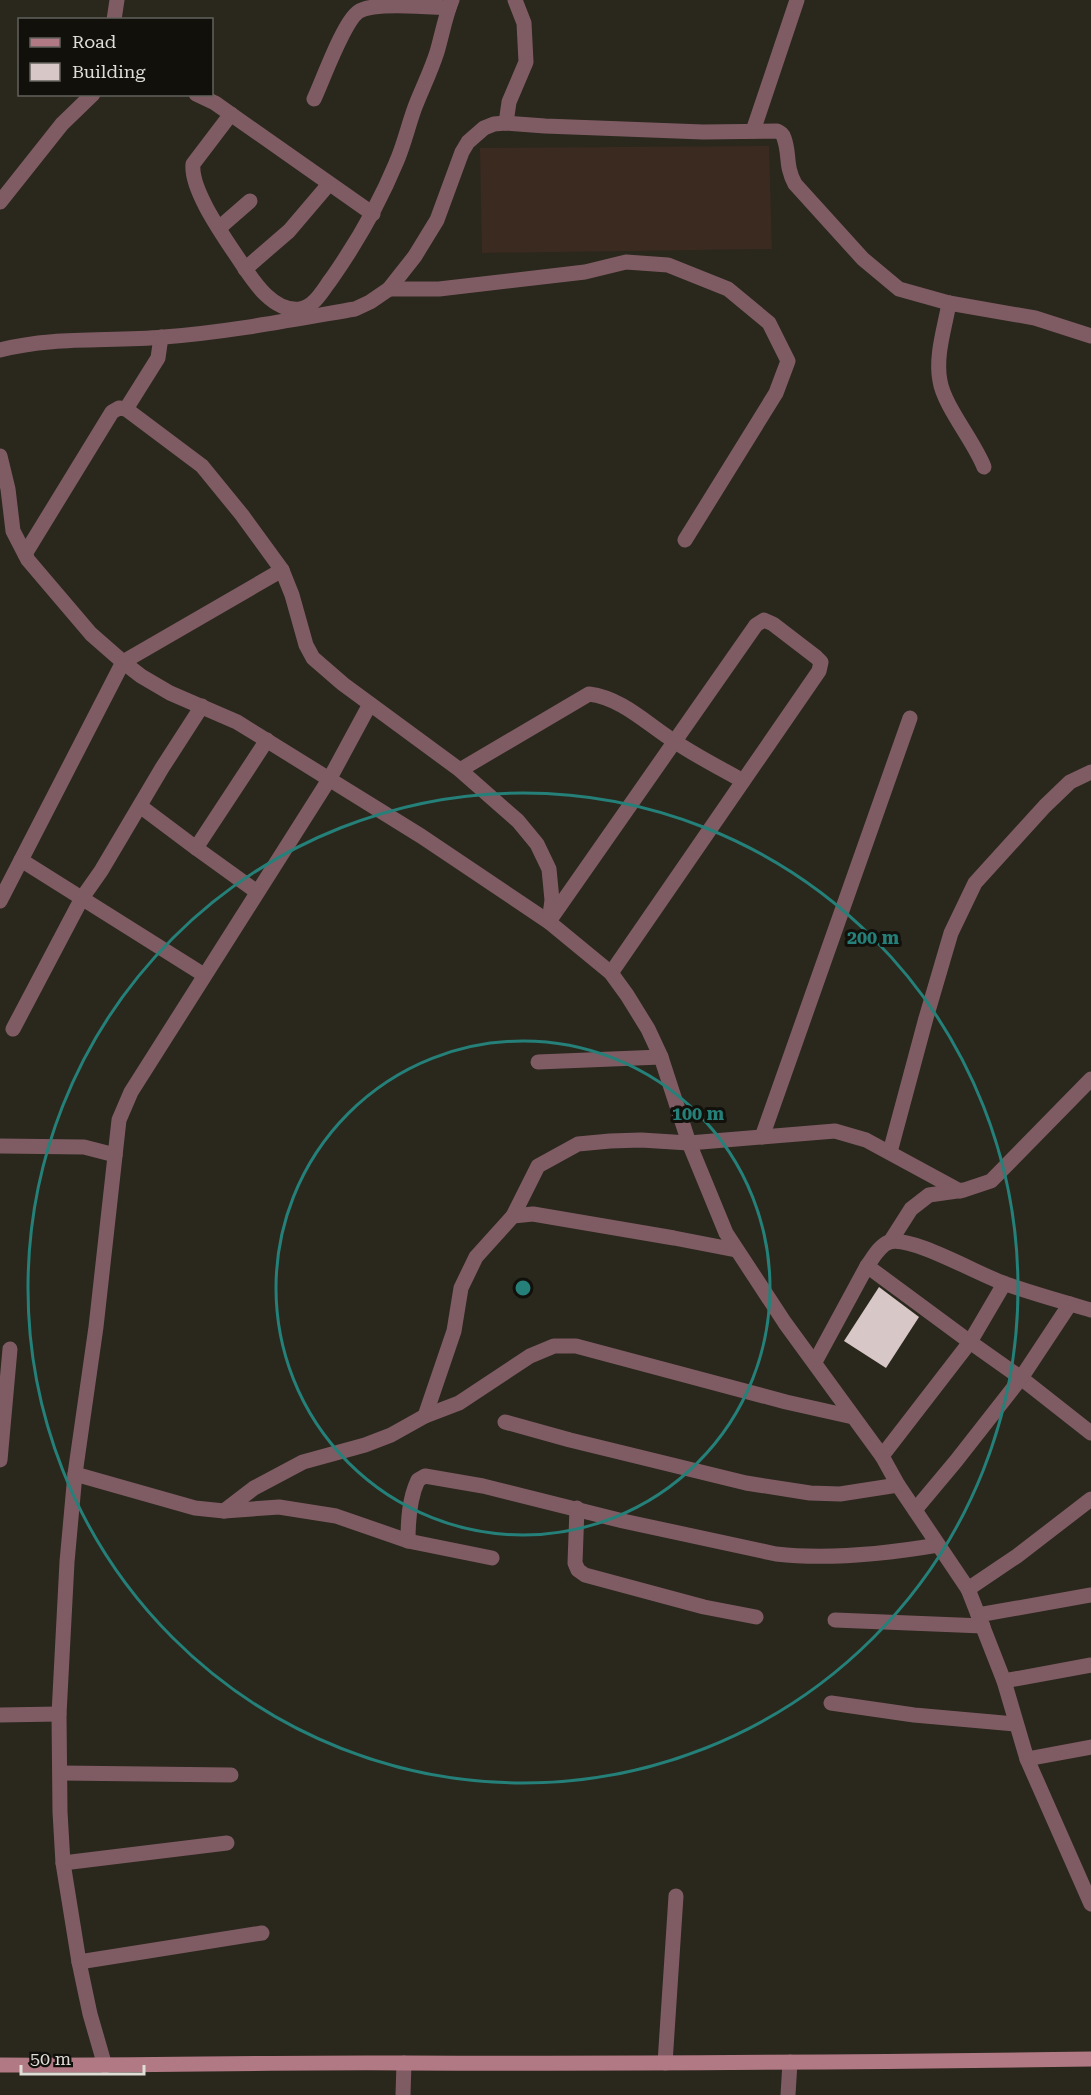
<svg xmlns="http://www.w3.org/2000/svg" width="1091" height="2095" font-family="'Roboto Serif',serif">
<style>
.education{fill:#3b2a20}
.building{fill:#d7c7c6}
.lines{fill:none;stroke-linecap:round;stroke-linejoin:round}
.street{stroke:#7f5c63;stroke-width:15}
.secondary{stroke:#b17984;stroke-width:15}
.ring{fill:none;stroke:#248078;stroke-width:3}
.centre{fill:#248078;stroke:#11100b;stroke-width:3}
.ring-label{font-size:18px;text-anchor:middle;font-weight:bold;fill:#248078;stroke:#11100b;stroke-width:6;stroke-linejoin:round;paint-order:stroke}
</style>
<rect width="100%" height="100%" fill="#2a271d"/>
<polygon class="education" points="769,146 772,249 482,253 480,148"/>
<polygon class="building" points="879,1287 919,1317 886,1368 844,1341"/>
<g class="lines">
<g class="street">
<polyline points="114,20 117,0"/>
<polyline points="196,94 215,103 373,214"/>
<path d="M314,99C323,80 343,23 358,12C373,1 429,7 449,8"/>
<path d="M231,114L193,164C190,191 227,241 242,264C255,284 274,312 300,309C315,307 324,288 332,278C357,242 379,204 396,163C404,145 408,126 415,107C422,89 431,71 437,52C442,35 445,17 452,0"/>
<polyline points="506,123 509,102 526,62 524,23 515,0"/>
<polyline points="753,131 797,0"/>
<polyline points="0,202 62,124 93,94"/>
<polyline points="219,228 250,201"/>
<polyline points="245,269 289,231 329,184"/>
<polyline points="389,289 439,289 585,272 626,262 668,265 728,289 769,323 788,361 776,393 685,540"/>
<path d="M949,303C945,327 935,356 940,381C944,406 974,441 984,467"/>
<path d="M0,350C53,336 109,342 164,337C228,332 291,320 355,309L370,302L389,289L415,256L437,220L462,152L468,142L484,128L494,124L506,123L545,126L703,132L777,131C781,133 783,134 784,138C790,154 785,166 795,184L863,259L899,289L949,303L1035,318L1091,336"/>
<polyline points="126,409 158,358 161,337"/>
<polyline points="0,456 8,489 13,531 28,560 91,634 123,662 141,676 170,693 237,722 421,836 549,922 611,973 627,995 648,1029 661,1057 689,1143 726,1233 785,1323 882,1456 898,1485 968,1589 1004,1681 1027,1759 1091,1904"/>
<polyline points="25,554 112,412 119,408 126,409 202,466 242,515 282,570 292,595 306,645 313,658 343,684 460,770 518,821 537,844 549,869 552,900 549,922"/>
<path d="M460,770L589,694C622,698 647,724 674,741C696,756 720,768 743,781"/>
<polyline points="140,806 196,848"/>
<polyline points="21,860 204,975"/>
<polyline points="257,892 196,848 267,740"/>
<polyline points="0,901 123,662 282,570"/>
<polyline points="552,917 756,625 764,620 773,624 816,657 821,662 819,671 611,973"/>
<polyline points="13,1029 82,898 101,871 162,768 202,706"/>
<polyline points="538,1062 661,1057"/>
<polyline points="762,1137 910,718"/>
<polyline points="0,1146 84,1147 115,1155"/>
<polyline points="890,1152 926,1018 951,933 975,883 1045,806 1070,782 1091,772"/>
<polyline points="513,1216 538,1166 578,1144 610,1141 641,1140 689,1143 835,1131 866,1140 960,1191"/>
<polyline points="890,1242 911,1209 929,1195 964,1190 991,1181 1091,1079"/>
<path d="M867,1266C873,1258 879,1246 889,1242C911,1235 981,1276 1006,1284C1034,1294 1063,1302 1091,1310"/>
<polyline points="815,1362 867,1266 970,1342 1021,1378 1091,1433"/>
<polyline points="425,1416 454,1331 461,1288 476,1257 513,1216 533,1214 674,1238 736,1250"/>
<polyline points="505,1422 570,1440 746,1483 810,1493 840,1494 898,1485"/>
<polyline points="882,1456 970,1342 1004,1284"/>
<polyline points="0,1460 10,1349"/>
<polyline points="75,1474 195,1508 224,1511 279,1507 336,1516 408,1541 492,1558"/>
<polyline points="577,1508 575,1563 578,1570 585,1575 704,1607 756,1617"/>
<polyline points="915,1510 956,1461 1021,1378 1070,1304"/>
<polyline points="224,1511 254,1488 303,1462 365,1445 391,1435 425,1416 459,1403 530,1356 554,1346 576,1346 786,1402 853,1417"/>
<path d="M408,1541C408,1521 409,1499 418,1480L425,1476L483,1486L623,1521L776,1554C829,1560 885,1554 938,1545"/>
<polyline points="968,1589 1017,1556 1091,1499"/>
<polyline points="978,1615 1091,1595"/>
<polyline points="835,1620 983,1626"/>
<polyline points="1004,1681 1091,1665"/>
<polyline points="831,1703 914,1715 1015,1724"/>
<polyline points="0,1715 59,1714"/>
<polyline points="1027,1759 1091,1747"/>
<polyline points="61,1773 231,1775"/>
<polyline points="63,1863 227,1843"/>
<polyline points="79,1962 262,1933"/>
<polyline points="665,2063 676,1896"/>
<polyline points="105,2066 90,2014 79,1962 63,1863 60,1812 59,1714 67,1562 75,1474 96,1327 119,1120 131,1092 330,778 370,704"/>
<polyline points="403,2095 404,2063"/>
<polyline points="788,2095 790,2062"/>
</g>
<path class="secondary" d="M0,2065C135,2066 270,2062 406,2063C634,2064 863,2062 1091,2059"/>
</g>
<g class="ring">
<circle cx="523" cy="1288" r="247"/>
<circle cx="523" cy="1288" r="495"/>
</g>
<circle cx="523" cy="1288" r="9" class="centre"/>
<g class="ring-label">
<text x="873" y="944">200 m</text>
<text x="698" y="1120">100 m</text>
</g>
<rect x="18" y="18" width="195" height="78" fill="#11100b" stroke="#63625c" stroke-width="1.5"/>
<rect x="30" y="38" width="30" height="9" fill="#b17984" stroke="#63625c" stroke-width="1.5"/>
<text x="72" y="48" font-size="18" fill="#dfddd6">Road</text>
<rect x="30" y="63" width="30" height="18" fill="#d7c7c6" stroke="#63625c" stroke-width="1.5"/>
<text x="72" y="78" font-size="18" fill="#dfddd6">Building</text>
<path d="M21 2065v9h123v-9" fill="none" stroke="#dfddd6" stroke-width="3"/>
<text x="30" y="2065" font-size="18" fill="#dfddd6" stroke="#11100b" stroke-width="4.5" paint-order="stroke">50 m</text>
</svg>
